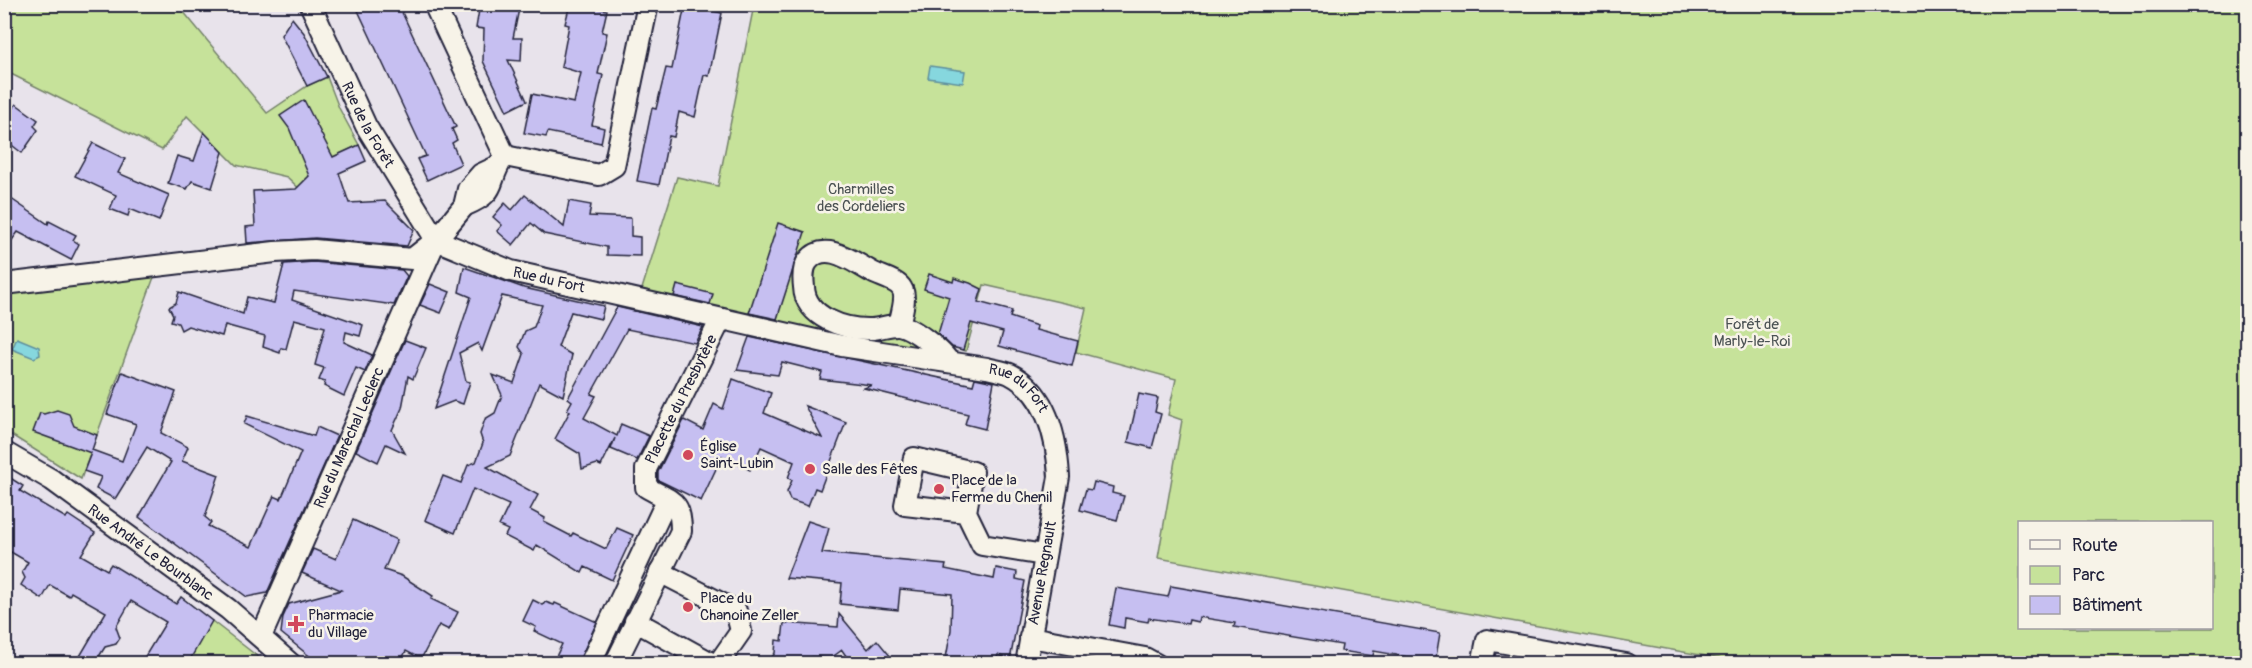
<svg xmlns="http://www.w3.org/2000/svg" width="2252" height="668" font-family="Pangolin,sans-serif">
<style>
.green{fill:#c6e29a;stroke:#74826a;stroke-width:1.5;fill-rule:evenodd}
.water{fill:#86d7de;stroke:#5e8f9d;stroke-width:1.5}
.building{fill:#c6bff1;stroke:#22223b;stroke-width:1.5}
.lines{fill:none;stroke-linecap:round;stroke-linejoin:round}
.minor-casing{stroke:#22223b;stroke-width:24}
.minor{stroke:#f7f3e8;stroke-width:20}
.poi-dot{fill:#d1495b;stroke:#f7f3e8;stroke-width:2}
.labels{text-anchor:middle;stroke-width:5;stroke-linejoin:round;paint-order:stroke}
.street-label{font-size:15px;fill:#22223b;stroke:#f7f3e8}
.park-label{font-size:15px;fill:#4b5253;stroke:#f7f3e8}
.poi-label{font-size:15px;fill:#22223b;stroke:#f7f3e8;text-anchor:start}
</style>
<rect width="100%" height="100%" fill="#e8e3eb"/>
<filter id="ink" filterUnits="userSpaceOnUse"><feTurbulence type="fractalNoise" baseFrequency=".0167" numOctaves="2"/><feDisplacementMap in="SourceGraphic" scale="12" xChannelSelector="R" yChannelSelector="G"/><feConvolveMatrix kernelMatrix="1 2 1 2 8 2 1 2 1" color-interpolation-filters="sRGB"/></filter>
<g filter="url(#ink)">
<g class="green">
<polygon points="4,5 178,5 267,113 307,86 327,77 339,108 359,145 326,160 310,199 287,177 236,165 187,116 162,150 5,71"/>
<path d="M754,5H2247V663H1745L1158,558L1182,420L1168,415L1176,379L1076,352L1086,308L984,285L966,351L935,341L931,353L847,342L641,292L677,177L718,186ZM2020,522H2212V628H2020Z"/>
<polygon points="154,277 81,479 5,431 4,294"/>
<polygon points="181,597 266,663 142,664"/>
</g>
<g class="water">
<polygon points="930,66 965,71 963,83 928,78"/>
<polygon points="17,338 39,347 40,355 34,358 12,349"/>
</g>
<g class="building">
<polygon points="355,4 398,4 456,127 452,129 457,140 452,143 461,164 427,180 417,159 426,156"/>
<polygon points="480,4 520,4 513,38 522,38 521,61 508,60 527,101 507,111 483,61 484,29 476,28"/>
<polygon points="570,4 607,10 602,32 607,33 598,74 603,75 592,125 604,128 601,143 548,132 546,137 524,133 532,94 574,103 581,73 561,67 569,25 565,24"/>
<polygon points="685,5 722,13 709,76 704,75 695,117 679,112 674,137 669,136 659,185 637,181 652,108 656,109 666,68 672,69"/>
<polygon points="292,18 304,33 327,77 307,86 281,35"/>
<polygon points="304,100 333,157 359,145 366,161 339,173 349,203 385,201 414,230 407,246 315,238 247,243 246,227 255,226 253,191 296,189 309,176 289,128 280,116"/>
<polygon points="16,104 38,120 34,126 38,130 22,153 4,139 4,121"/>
<polygon points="204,132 223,152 212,188 192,181 187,189 168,183 177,156 194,161"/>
<polygon points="93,143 125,159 118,173 169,195 159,221 130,209 128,216 110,209 116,195 75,176"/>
<polygon points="4,194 48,224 49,221 76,235 73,240 79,244 71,260 18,232 4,251"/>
<polygon points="525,195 564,227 569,201 591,205 589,216 631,218 631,236 640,237 640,256 607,255 607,247 544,234 531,223 513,245 497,231 502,225 493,217 505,203 512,210"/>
<polygon points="778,223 805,232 777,319 749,313"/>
<polygon points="314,262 402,270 407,276 394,305 294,291 292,300 363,325 360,336 346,332 344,342 372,355 365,372 356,368 344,396 324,386 325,382 319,380 324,368 315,365 325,327 294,319 286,349 281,348 280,353 263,347 265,336 225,325 222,336 188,326 181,330 178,323 171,321 173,315 169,307 176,303 179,292 243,314 247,297 274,303 284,264"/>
<polygon points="464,267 524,288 604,306 601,319 571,312 558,347 572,355 563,396 539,383 510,456 487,467 538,495 530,510 545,518 544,522 571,536 573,533 606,549 617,528 633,535 612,580 585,567 582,573 537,545 534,551 505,536 508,530 499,526 509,505 473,489 455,533 425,520 443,476 461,483 468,465 476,462 483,443 480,434 485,419 495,413 502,395 493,375 514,383 524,354 519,347 525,331 534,327 542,305 502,296 482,351 478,343 459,353 466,381 470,382 463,404 454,401 434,409 471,297 459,292"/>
<polygon points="929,274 953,282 954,278 970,283 982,289 978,302 1012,311 1010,317 1037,326 1036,330 1078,341 1072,366 999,346 1003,332 971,323 963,350 952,347 938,334 949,297 924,289"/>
<polygon points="430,284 450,292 441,313 420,305"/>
<polygon points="677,285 713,294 710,304 674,296"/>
<polygon points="617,307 703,327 695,343 627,329 591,394 596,396 584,418 617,436 621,424 649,436 637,460 611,449 615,438 601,466 597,464 582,469 580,454 555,439 570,411 567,410 572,401 568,398"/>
<polygon points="749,337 973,385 975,378 994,382 985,429 965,424 968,414 864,388 872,385 820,379 822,372 782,362 778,375 737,370"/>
<polygon points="405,340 426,348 413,379 408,376 402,408 392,430 405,453 386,444 378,462 356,451"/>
<polygon points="122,372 176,392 161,433 188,447 182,461 219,475 205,517 211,522 208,526 251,547 274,496 281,499 301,452 244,424 247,416 314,436 317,427 337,436 267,593 247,597 139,517 171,462 147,447 115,499 96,489 101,477 84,471 91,453 33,432 40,413 44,414 57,410 69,414 74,426 97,435 92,450 122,461 136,424 107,414"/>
<polygon points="733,379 771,393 764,413 822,438 805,406 846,422 820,490 815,488 808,506 790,500 787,492 792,480 788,478 794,462 761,447 750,470 722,456 701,501 658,480 658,472 684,420 703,430 714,404 723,409"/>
<polygon points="1139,394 1158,398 1155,412 1161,414 1152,448 1128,442"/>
<polygon points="4,474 23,486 20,491 66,518 68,515 95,533 81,555 107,570 111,564 176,604 181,597 212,621 188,663 141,663 166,622 131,601 116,627 120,638 116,644 105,647 95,663 76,663 106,612 71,592 69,596 50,585 42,599 21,585 25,578 22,572 28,562 4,548"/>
<polygon points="1094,482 1113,487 1112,493 1124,496 1117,520 1080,510 1086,489 1092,490"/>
<polygon points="353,520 397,540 384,570 402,576 433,596 431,599 458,612 449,630 439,625 421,659 406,651 400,663 318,663 281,633 283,617 289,604 341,590 302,573 313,549 336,559"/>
<polygon points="808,521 829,528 822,553 946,565 945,569 994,579 996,568 1017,572 1016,579 1025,581 1010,660 998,655 995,663 968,663 946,658 951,630 952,594 900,589 898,610 840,604 842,583 786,578"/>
<polygon points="1171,586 1440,633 1435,663 1419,663 1420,659 1374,651 1373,656 1341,651 1342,645 1234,627 1235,623 1199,617 1198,622 1189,620 1188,624 1149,618 1148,622 1125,618 1124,628 1109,625 1116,588 1168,597"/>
<polygon points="533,600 543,605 545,602 554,605 555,603 597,622 578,663 553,663 562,644 534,631 536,627 523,621"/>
<polygon points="839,614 868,649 877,640 896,663 851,663 842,650 831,658 812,657 810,660 801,659 801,663 768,663 775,653 776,640 782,641 784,623 838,627"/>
</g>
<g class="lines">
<g class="minor-casing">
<g id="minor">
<path id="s1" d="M310,4L366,126L436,240"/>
<polyline points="434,4 505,156"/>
<polyline points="505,156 599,175 614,166 648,4"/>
<path d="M464,206C500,191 486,184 503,158"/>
<path id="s2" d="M436,240L511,271L842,346L987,368C994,370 1004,371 1010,374C1047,393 1057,439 1059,477L1026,664"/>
<polyline points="4,284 275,252 314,250 412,259 436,240 464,206 468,189 481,174 498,166"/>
<path d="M899,325C901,316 907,297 902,289C898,281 882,277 874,273C857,265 826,238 808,261C803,267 803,279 804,287C805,318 846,330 871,329C880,329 890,324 899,325C912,327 943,351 949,362"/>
<path id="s3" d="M4,452L52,480L228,609L291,664"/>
<polyline points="966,512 973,472 914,458 905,505 966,512 982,545 1044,555"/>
<polyline points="660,572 736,611 741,631 718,664"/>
<polyline points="635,621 713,664"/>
<path id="s4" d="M261,637L435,242"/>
<polyline points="1030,637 1145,658 1156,664"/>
<polyline points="590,664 667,500"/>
<path id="s5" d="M615,664L681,531C681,499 671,502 646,487V469L721,319"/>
<polyline points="1482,664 1487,640 1626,664"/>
</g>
</g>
<use href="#minor" class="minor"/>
</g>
</g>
<g class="poi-dot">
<circle cx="688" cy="455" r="6"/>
<circle cx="810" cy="469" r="6"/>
<circle cx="939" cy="489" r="6"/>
<circle cx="688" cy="607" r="6"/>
<path d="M293 615h6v6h6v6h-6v6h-6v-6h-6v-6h6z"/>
</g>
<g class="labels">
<g class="street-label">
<text dy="5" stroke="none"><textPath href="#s1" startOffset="134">Rue de la Forêt</textPath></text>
<text dy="5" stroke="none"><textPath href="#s2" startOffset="120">Rue du Fort</textPath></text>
<text dy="5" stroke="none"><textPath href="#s2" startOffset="606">Rue du Fort</textPath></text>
<text dy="5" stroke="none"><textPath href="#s5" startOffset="306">Placette du Presbytère</textPath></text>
<text dy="5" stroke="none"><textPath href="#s4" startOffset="218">Rue du Maréchal Leclerc</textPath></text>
<text dy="5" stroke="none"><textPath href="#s3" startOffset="178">Rue André Le Bourblanc</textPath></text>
<text transform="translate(1042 573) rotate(-80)" y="5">Avenue Regnault</text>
</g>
<g class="park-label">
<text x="861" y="194">Charmilles<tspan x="861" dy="17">des Cordeliers</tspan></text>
<text x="1752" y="329">Forêt de<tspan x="1752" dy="17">Marly-le-Roi</tspan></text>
</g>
<g class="poi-label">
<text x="700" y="451">Église<tspan x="700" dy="17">Saint-Lubin</tspan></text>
<text x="822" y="474">Salle des Fêtes</text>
<text x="951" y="485">Place de la<tspan x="951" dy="17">Ferme du Chenil</tspan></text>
<text x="700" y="603">Place du<tspan x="700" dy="17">Chanoine Zeller</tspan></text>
<text x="308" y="620">Pharmacie<tspan x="308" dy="17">du Village</tspan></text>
</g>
</g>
<rect width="2252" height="668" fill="none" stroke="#f7f3e8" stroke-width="24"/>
<rect x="12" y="12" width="2228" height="644" fill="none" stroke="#22223b" stroke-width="2" filter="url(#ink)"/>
<rect x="2018" y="521" width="195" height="108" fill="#f7f3e8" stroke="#a29fa3" stroke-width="1.5"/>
<rect x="2030" y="540" width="30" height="9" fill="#f7f3e8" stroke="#a29fa3" stroke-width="1.5"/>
<text x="2072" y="551" font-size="18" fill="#22223b">Route</text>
<rect x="2030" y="566" width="30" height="18" fill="#c6e29a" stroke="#a29fa3" stroke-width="1.5"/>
<text x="2072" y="581" font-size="18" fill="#22223b">Parc</text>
<rect x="2030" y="596" width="30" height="18" fill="#c6bff1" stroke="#a29fa3" stroke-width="1.5"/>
<text x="2072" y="611" font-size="18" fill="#22223b">Bâtiment</text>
</svg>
